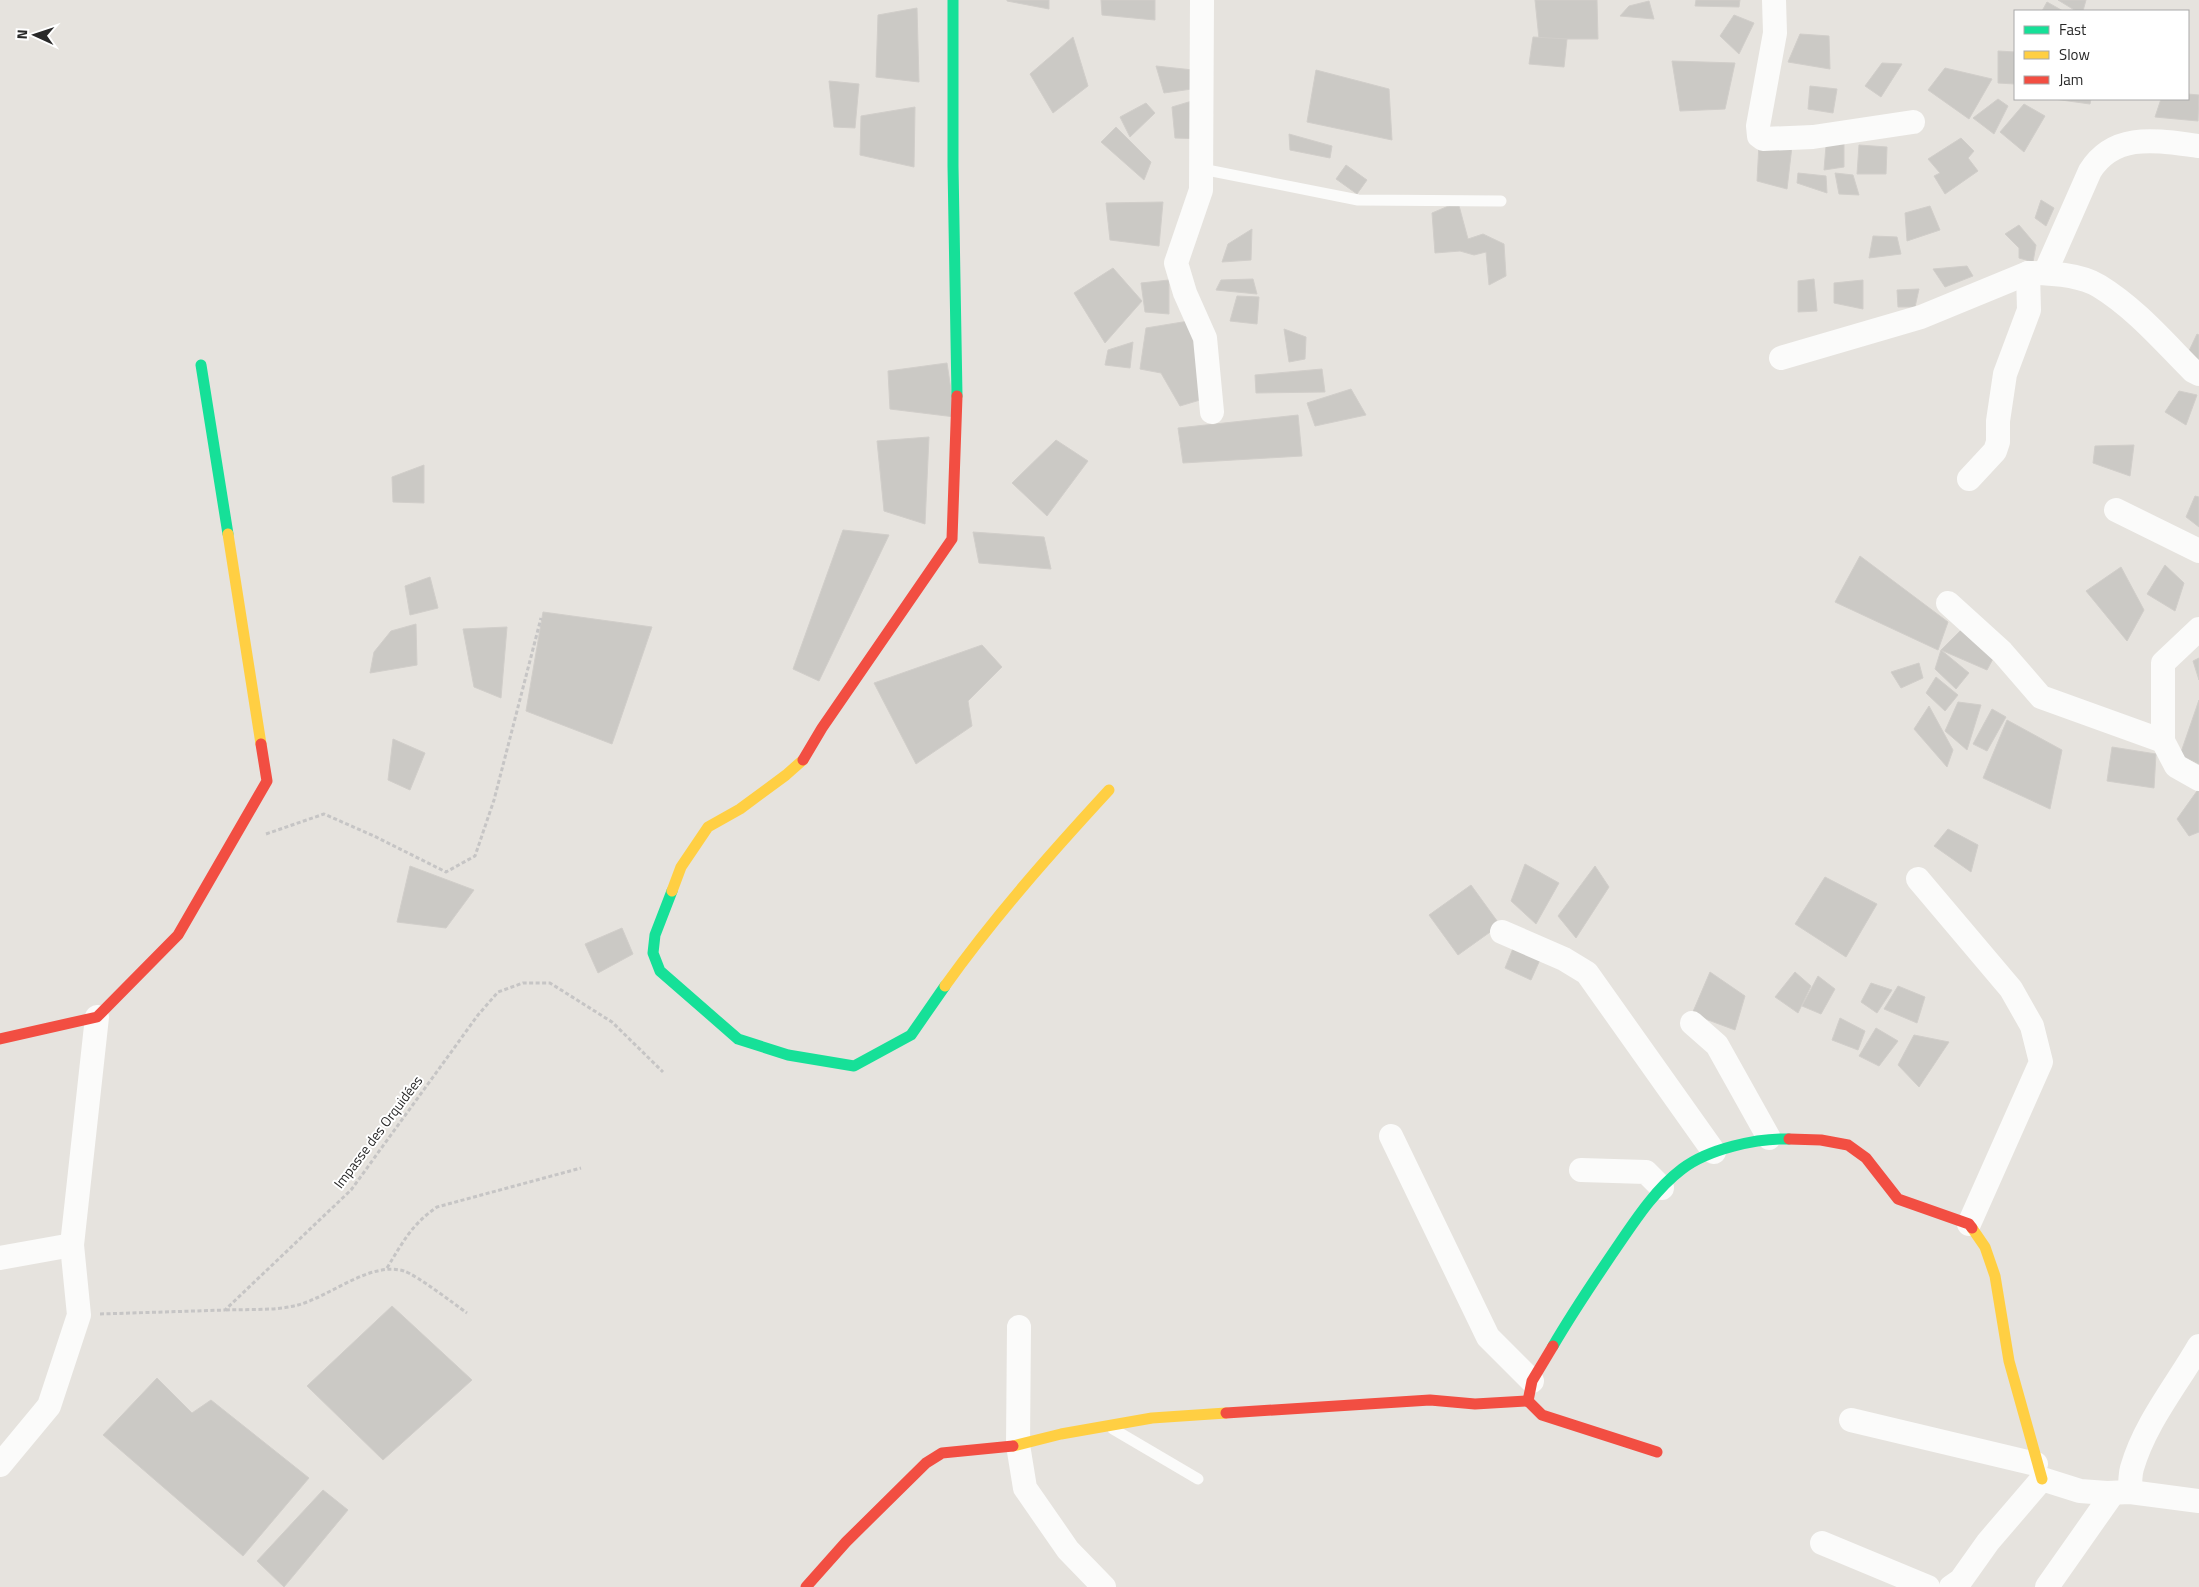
<svg xmlns="http://www.w3.org/2000/svg" width="2199" height="1587" font-family="'Titillium Web',sans-serif">
<style>
.building{fill:#cbc9c5;stroke:#d1ceca}
.lines{fill:none;stroke-linecap:round;stroke-linejoin:round}
.path{stroke:#c6c5c5;stroke-width:3;stroke-dasharray:4 2.5;stroke-linecap:butt}
.lane{stroke:#fbfbfa;stroke-width:11}
.street{stroke:#fbfbfa;stroke-width:24}
.fast{stroke:#16e098;stroke-width:11}
.slow{stroke:#ffcf43;stroke-width:11}
.jam{stroke:#f24e42;stroke-width:11}
.labels{text-anchor:middle;stroke-width:4;stroke-linejoin:round;paint-order:stroke}
.street-label{font-size:14px;fill:#292929;stroke:#fff}
</style>
<rect width="100%" height="100%" fill="#e6e3de"/>
<g class="building">
<polygon points="1007,0 1049,0 1049,9 1007,1"/>
<polygon points="1101,0 1155,0 1155,20 1102,15"/>
<polygon points="1535,0 1597,0 1598,39 1539,39"/>
<polygon points="1696,0 1740,0 1739,7 1695,6"/>
<polygon points="2058,0 2086,0 2083,11 2076,11"/>
<polygon points="1649,1 1654,19 1620,16 1629,6"/>
<polygon points="2047,2 2063,11 2042,11"/>
<polygon points="917,8 919,82 876,77 878,15"/>
<polygon points="1734,15 1754,23 1739,54 1720,36"/>
<polygon points="1800,34 1829,36 1830,69 1788,62"/>
<polygon points="1073,37 1088,86 1053,113 1030,74"/>
<polygon points="1533,37 1567,39 1564,67 1529,64"/>
<polygon points="1998,51 2015,52 2015,84 1998,83"/>
<polygon points="1672,61 1735,63 1725,109 1680,111"/>
<polygon points="1882,63 1902,64 1881,97 1865,86"/>
<polygon points="1156,66 1193,70 1199,88 1164,93"/>
<polygon points="1945,68 1992,79 1969,119 1928,90"/>
<polygon points="1316,70 1389,89 1392,140 1307,122"/>
<polygon points="829,81 859,84 855,128 834,127"/>
<polygon points="1810,86 1837,89 1833,113 1808,109"/>
<polygon points="2188,94 2199,95 2198,121 2155,117 2161,99 2188,99"/>
<polygon points="1202,98 1204,139 1175,138 1172,107"/>
<polygon points="1998,99 2008,106 1994,134 1973,118"/>
<polygon points="2054,99 2091,99 2090,104"/>
<polygon points="1146,103 1155,113 1130,137 1120,117"/>
<polygon points="2024,104 2045,116 2024,152 2000,132"/>
<polygon points="915,107 914,167 860,155 861,116"/>
<polygon points="1116,127 1151,162 1144,180 1101,142"/>
<polygon points="1289,134 1332,146 1330,158 1290,150"/>
<polygon points="1961,138 1974,151 1968,158 1978,171 1945,194 1934,176 1940,173 1928,159"/>
<polygon points="1844,140 1844,167 1824,170 1826,146"/>
<polygon points="1759,144 1792,146 1787,189 1757,181"/>
<polygon points="1859,145 1887,147 1886,174 1857,174"/>
<polygon points="1346,165 1367,180 1357,194 1336,179"/>
<polygon points="1798,173 1826,176 1827,193 1797,183"/>
<polygon points="1835,173 1853,175 1859,195 1839,194"/>
<polygon points="2041,200 2054,208 2046,226 2035,218"/>
<polygon points="1163,202 1159,246 1110,240 1106,203"/>
<polygon points="1458,202 1468,239 1483,234 1504,244 1506,276 1489,285 1486,252 1474,255 1460,251 1435,253 1432,213"/>
<polygon points="1930,206 1940,230 1907,241 1905,213"/>
<polygon points="2019,225 2036,245 2033,262 2019,258 2019,248 2005,234"/>
<polygon points="1252,229 1251,260 1222,262 1228,244"/>
<polygon points="1873,236 1897,237 1901,254 1869,258"/>
<polygon points="1967,266 1973,276 1945,287 1933,269"/>
<polygon points="1113,268 1142,301 1105,343 1074,293"/>
<polygon points="1253,279 1257,294 1216,290 1221,280"/>
<polygon points="1814,279 1817,311 1798,312 1798,281"/>
<polygon points="1169,280 1169,314 1145,312 1141,283"/>
<polygon points="1863,280 1863,309 1834,303 1834,283"/>
<polygon points="1919,289 1915,307 1898,307 1897,290"/>
<polygon points="1237,296 1259,297 1257,324 1230,321"/>
<polygon points="1201,319 1210,397 1180,406 1161,373 1140,369 1146,328"/>
<polygon points="1284,329 1306,337 1305,359 1289,362"/>
<polygon points="2197,334 2199,335 2199,362 2188,353"/>
<polygon points="1133,342 1130,368 1105,365 1108,350"/>
<polygon points="947,363 955,417 890,409 888,371"/>
<polygon points="1322,369 1325,392 1256,393 1255,375"/>
<polygon points="1351,389 1366,415 1315,426 1307,403"/>
<polygon points="2179,391 2197,395 2186,425 2165,412"/>
<polygon points="1298,415 1302,456 1183,463 1178,428"/>
<polygon points="929,437 925,524 884,511 877,441"/>
<polygon points="1056,440 1088,461 1047,516 1012,483"/>
<polygon points="2134,445 2130,476 2093,463 2095,446"/>
<polygon points="424,465 424,503 393,502 392,477"/>
<polygon points="2195,496 2199,497 2199,527 2186,517"/>
<polygon points="843,530 889,535 819,681 793,669"/>
<polygon points="973,532 1044,537 1051,569 979,563"/>
<polygon points="1860,556 1948,622 1938,650 1835,602"/>
<polygon points="2165,565 2184,583 2175,611 2147,594"/>
<polygon points="2121,567 2144,610 2127,641 2086,591"/>
<polygon points="430,577 438,608 410,615 405,586"/>
<polygon points="543,612 652,627 612,744 526,711"/>
<polygon points="416,624 417,665 370,673 374,652 391,631"/>
<polygon points="507,627 501,698 474,687 463,629"/>
<polygon points="1963,628 1996,653 1987,670 1941,650"/>
<polygon points="982,645 1002,667 968,701 972,726 916,764 874,683"/>
<polygon points="1941,650 1969,673 1956,689 1935,669"/>
<polygon points="2199,658 2199,680 2193,661"/>
<polygon points="1919,663 1923,678 1901,688 1891,672"/>
<polygon points="1936,677 1958,695 1945,711 1926,693"/>
<polygon points="2199,700 2199,764 2180,755"/>
<polygon points="1958,702 1981,705 1967,750 1945,731"/>
<polygon points="1929,706 1953,750 1947,767 1914,729"/>
<polygon points="1992,709 2006,717 1987,751 1973,744"/>
<polygon points="2007,720 2062,750 2050,809 1983,778"/>
<polygon points="393,739 425,753 410,790 388,780"/>
<polygon points="2112,747 2156,754 2154,788 2107,781"/>
<polygon points="2197,791 2199,791 2199,832 2189,836 2177,819"/>
<polygon points="1948,829 1978,845 1971,872 1934,846"/>
<polygon points="1525,864 1559,883 1536,924 1511,901"/>
<polygon points="410,866 474,890 446,928 397,922"/>
<polygon points="1595,866 1609,887 1576,938 1558,916"/>
<polygon points="1825,877 1877,904 1846,957 1795,924"/>
<polygon points="1471,885 1500,925 1458,955 1429,915"/>
<polygon points="622,928 633,954 598,973 585,944"/>
<polygon points="1516,941 1543,953 1531,980 1505,968"/>
<polygon points="1710,972 1745,996 1735,1030 1692,1014"/>
<polygon points="1795,972 1811,986 1798,1013 1775,997"/>
<polygon points="1818,976 1835,989 1821,1014 1802,1006"/>
<polygon points="1871,983 1892,990 1877,1013 1861,1002"/>
<polygon points="1898,986 1925,997 1917,1023 1884,1009"/>
<polygon points="1840,1018 1865,1031 1858,1050 1832,1040"/>
<polygon points="1876,1028 1898,1041 1879,1066 1859,1056"/>
<polygon points="1914,1035 1949,1042 1919,1087 1898,1065"/>
<polygon points="392,1306 472,1380 383,1460 307,1386"/>
<polygon points="157,1378 192,1413 211,1400 309,1478 243,1556 103,1435"/>
<polygon points="323,1490 348,1510 284,1587 257,1561"/>
</g>
<g class="lines">
<g class="path">
<polyline points="266,834 324,814 374,836 446,872 475,856 494,800 541,618"/>
<path d="M387,1268C403,1242 411,1225 437,1207L581,1168"/>
<path d="M226,1310C249,1309 275,1311 298,1305C331,1296 370,1261 404,1271C418,1276 453,1303 467,1313"/>
<polyline points="100,1314 225,1310 351,1190 478,1015 498,992 523,983 550,983 612,1022 663,1072"/>
</g>
<g class="lane">
<polyline points="1202,169 1358,200 1501,201"/>
<polyline points="1113,1429 1198,1479"/>
</g>
<g class="street">
<polyline points="1202,0 1201,190 1176,263 1185,293 1205,338 1212,412"/>
<polyline points="1774,0 1775,33 1758,126 1759,136 1763,139 1813,137 1913,122"/>
<path d="M2045,273L2090,171C2115,131 2159,141 2199,146"/>
<path d="M1781,358L1921,317L2028,273C2050,273 2079,274 2099,286C2135,308 2163,341 2193,371L2199,374"/>
<polyline points="1969,479 1995,451 1998,442 1998,421 2005,374 2029,310 2028,273"/>
<polyline points="2116,510 2199,551"/>
<polyline points="1948,603 2002,652 2041,697 2163,741 2176,766 2199,779"/>
<polyline points="2163,741 2163,663 2199,629"/>
<polyline points="1918,879 2011,989 2032,1026 2041,1062 1969,1224"/>
<polyline points="1502,932 1564,959 1587,973 1714,1152"/>
<polyline points="1692,1023 1717,1045 1769,1138"/>
<polyline points="1391,1136 1488,1337 1532,1381"/>
<polyline points="1581,1170 1646,1172 1662,1188"/>
<polyline points="0,1258 72,1245"/>
<polyline points="1019,1327 1018,1445 1025,1488 1068,1550 1104,1587"/>
<polyline points="1851,1420 2036,1464"/>
<polyline points="0,1465 49,1406 79,1315 72,1245 97,1017"/>
<path d="M2130,1492C2130,1484 2130,1475 2132,1468C2145,1423 2176,1386 2199,1346"/>
<polyline points="1822,1543 1928,1587"/>
<polyline points="1951,1587 1961,1580 1988,1542 2042,1479 2080,1491 2107,1493 2130,1492 2199,1501"/>
<polyline points="2047,1587 2113,1493"/>
</g>
<g class="fast">
<polyline points="953,0 953,166 957,396"/>
<polyline points="201,365 228,534"/>
<polyline points="672,891 655,935 653,953 660,971 738,1039 788,1055 854,1066 911,1035 945,986"/>
<path d="M1553,1346C1574,1310 1597,1276 1621,1241C1638,1216 1657,1188 1682,1169C1708,1149 1757,1138 1789,1139"/>
</g>
<g class="slow">
<polyline points="228,534 261,744"/>
<polyline points="672,891 681,867 708,827 740,809 786,775 803,760"/>
<path d="M945,986C995,916 1051,853 1109,790"/>
<polyline points="1972,1228 1985,1247 1995,1276 2009,1361 2042,1479"/>
<polyline points="1013,1446 1061,1434 1152,1418 1226,1413"/>
</g>
<g class="jam">
<polyline points="803,760 822,728 952,539 957,396"/>
<polyline points="0,1039 97,1017 178,935 267,781 261,744"/>
<polyline points="1789,1139 1821,1140 1848,1145 1866,1158 1898,1199 1969,1224 1972,1228"/>
<polyline points="1553,1346 1532,1381 1528,1401 1542,1415 1657,1452"/>
<polyline points="1226,1413 1430,1400 1475,1404 1528,1401"/>
<polyline points="806,1587 846,1542 926,1463 942,1453 1013,1446"/>
</g>
</g>
<g class="labels">
<g class="street-label">
<text transform="translate(378 1132) rotate(-53)" y="5">Impasse des Orquidées</text>
</g>
</g>
<rect x="2014" y="10" width="175" height="90" fill="#ffffff" stroke="#a9a9a9"/>
<rect x="2024" y="26" width="25" height="8" fill="#16e098" stroke="#a9a9a9"/>
<text x="2059" y="35" font-size="15" fill="#292929">Fast</text>
<rect x="2024" y="51" width="25" height="8" fill="#ffcf43" stroke="#a9a9a9"/>
<text x="2059" y="60" font-size="15" fill="#292929">Slow</text>
<rect x="2024" y="76" width="25" height="8" fill="#f24e42" stroke="#a9a9a9"/>
<text x="2059" y="85" font-size="15" fill="#292929">Jam</text>
<g transform="translate(35 35) rotate(273)" stroke="#ffffff" stroke-width="4" paint-order="stroke">
<path d="M0-4L9 19L0 12L-9 19Z" fill="#292929"/>
<text y="-8" font-size="14" font-weight="bold" text-anchor="middle" fill="#292929">N</text>
</g>
</svg>
